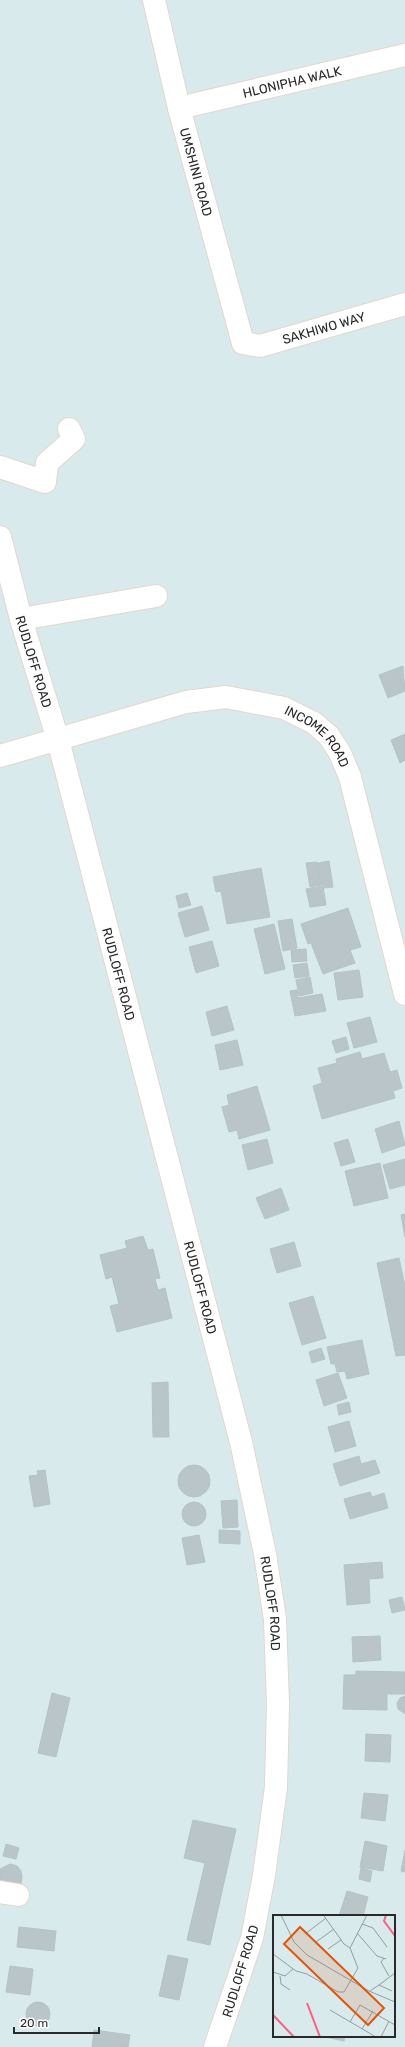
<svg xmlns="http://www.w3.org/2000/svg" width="405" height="2047" font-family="Rubik,sans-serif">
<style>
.building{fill:#b9c5c8;stroke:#b3c4c8}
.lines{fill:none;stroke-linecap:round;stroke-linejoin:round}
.street-casing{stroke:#e4d6ce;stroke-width:24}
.street{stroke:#fff;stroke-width:22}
.labels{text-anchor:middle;stroke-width:3.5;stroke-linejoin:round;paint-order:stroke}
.street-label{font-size:13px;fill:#292929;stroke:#fff}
.inset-river{fill:none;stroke:#f9627e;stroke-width:2}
.inset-road{fill:none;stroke:#939d9f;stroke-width:1}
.view{fill:#de570d;fill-opacity:0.15;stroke:#de570d;stroke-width:2}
.inset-edge{fill:none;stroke:#292929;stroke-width:2}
</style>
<rect width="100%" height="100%" fill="#d9eaed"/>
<g class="building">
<polygon points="403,666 405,691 388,698 379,675"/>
<polygon points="405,734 405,760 400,763 391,740"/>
<polygon points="329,861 333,887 324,888 324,885 321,885 318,863"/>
<polygon points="317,862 321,885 310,887 306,863"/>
<polygon points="261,868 270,917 227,924 221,891 216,892 213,877"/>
<polygon points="323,886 326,905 310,907 306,889"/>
<polygon points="187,893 191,905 179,908 176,896"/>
<polygon points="202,906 209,930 185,937 178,913"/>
<polygon points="348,908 361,947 350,950 355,963 323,974 311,943 308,944 301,924"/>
<polygon points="292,919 297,948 283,951 278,921"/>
<polygon points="274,924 285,969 265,974 254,929"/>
<polygon points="212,941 219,966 196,973 189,947"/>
<polygon points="306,949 307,961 292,962 291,950"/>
<polygon points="307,963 309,976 295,978 293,965"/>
<polygon points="359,970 363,997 338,1000 334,973"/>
<polygon points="310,977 313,993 299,996 296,980"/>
<polygon points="297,990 298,998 322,994 326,1011 295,1016 290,991"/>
<polygon points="227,1006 234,1030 212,1036 206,1012"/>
<polygon points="370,1017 377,1042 354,1048 347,1023"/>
<polygon points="346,1037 349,1049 336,1053 332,1041"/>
<polygon points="237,1040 243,1065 220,1070 215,1045"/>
<polygon points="360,1052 362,1059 384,1053 390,1072 397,1070 402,1088 393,1091 395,1098 322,1119 313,1086 322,1083 318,1068 337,1063 336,1059"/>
<polygon points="257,1086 270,1130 239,1139 237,1130 229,1132 222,1107 229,1105 227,1095"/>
<polygon points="399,1121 405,1145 382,1153 375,1129"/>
<polygon points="267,1139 273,1163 248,1170 242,1145"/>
<polygon points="348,1139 355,1162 341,1166 334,1143"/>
<polygon points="405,1159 405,1185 390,1189 383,1165"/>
<polygon points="380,1163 388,1198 354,1206 345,1171"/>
<polygon points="281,1188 289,1210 265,1219 256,1198"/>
<polygon points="405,1214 405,1237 401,1215"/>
<polygon points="143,1236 148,1250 153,1249 160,1278 155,1279 158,1290 165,1288 172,1318 117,1332 110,1306 119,1304 112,1277 106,1279 100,1255 127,1248 125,1241"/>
<polygon points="294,1242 301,1266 277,1273 270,1249"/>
<polygon points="399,1258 405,1286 405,1355 396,1356 377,1263"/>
<polygon points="313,1296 326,1338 302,1345 289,1303"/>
<polygon points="362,1340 369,1374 347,1379 345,1371 337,1372 335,1364 331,1364 327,1347"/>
<polygon points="321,1348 325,1359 312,1363 309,1352"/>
<polygon points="338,1373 347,1398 324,1406 316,1380"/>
<polygon points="168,1382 169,1437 153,1437 152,1383"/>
<polygon points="349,1402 351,1412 339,1415 337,1405"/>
<polygon points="349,1421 356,1446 335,1452 328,1427"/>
<polygon points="359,1456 361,1464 375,1460 380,1473 340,1486 333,1464"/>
<circle cx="194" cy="1481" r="16"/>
<polygon points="45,1470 50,1504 34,1507 29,1476 38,1475 37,1471"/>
<polygon points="370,1492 372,1497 384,1493 388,1508 350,1519 344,1499"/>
<polygon points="237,1500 238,1527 223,1528 221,1501"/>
<circle cx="194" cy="1514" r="12"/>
<polygon points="219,1530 240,1531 240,1544 219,1543"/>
<polygon points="199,1535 205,1562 187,1565 182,1538"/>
<polygon points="382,1562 383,1578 369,1579 370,1603 347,1605 344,1565"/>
<polygon points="402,1597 405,1610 392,1613 389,1600"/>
<polygon points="380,1636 381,1660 353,1662 352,1637"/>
<polygon points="356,1671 405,1672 405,1694 387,1694 387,1710 343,1709 344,1675 356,1675"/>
<polygon points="52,1693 70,1698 56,1757 38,1753"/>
<polygon points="405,1696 405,1714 398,1709 397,1703 400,1698"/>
<polygon points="366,1734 391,1735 390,1762 365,1761"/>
<polygon points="364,1793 388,1795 385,1821 361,1818"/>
<polygon points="193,1820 236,1829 210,1945 187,1940 205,1863 184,1858"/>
<polygon points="365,1841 387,1846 383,1871 360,1867"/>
<polygon points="6,1844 19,1848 16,1859 3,1856"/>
<polygon points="405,1850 405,1872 401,1871"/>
<polygon points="10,1864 17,1866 21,1871 22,1877 21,1884 16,1888 0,1884 0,1869"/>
<polygon points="361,1868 372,1871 370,1882 359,1879"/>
<polygon points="347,1891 368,1897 363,1916 339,1916"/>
<polygon points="19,1927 56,1931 54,1951 17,1947"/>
<polygon points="168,1955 188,1959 179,2000 159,1996"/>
<polygon points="10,1966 33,1969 30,1995 6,1992"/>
<circle cx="38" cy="2014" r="12"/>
<polygon points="94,2030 130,2035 128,2047 92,2047"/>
<polygon points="321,2036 345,2036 344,2041"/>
</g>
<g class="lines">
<g class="street-casing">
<g id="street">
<path id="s1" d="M154,0L179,108L243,343L260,346L405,304"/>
<path id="s2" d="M179,108L405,55"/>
<polyline points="0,467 45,482 47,463 74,439 69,429"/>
<path id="s3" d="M0,537L21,619L58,740L241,1442L265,1554L275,1619L278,1704L276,1787L264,1875L252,1938L215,2047"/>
<polyline points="21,619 156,596"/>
<path id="s4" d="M0,756L186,702L226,697L284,708L314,723L329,736L340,753L350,777L405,994"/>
<polyline points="0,1892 18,1895"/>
</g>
</g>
<use href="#street" class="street"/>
</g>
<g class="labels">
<g class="street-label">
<text dy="5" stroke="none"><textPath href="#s2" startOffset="116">HLONIPHA WALK</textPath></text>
<text dy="5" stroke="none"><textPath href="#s1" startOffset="177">UMSHINI ROAD</textPath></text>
<text dy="5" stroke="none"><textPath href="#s1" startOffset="438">SAKHIWO WAY</textPath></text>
<text dy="5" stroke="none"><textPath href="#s3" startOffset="129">RUDLOFF ROAD</textPath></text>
<text dy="5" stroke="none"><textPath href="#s4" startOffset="338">INCOME ROAD</textPath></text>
<text dy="5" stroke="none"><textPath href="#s3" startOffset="453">RUDLOFF ROAD</textPath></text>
<text dy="5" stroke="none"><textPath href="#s3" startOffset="777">RUDLOFF ROAD</textPath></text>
<text dy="5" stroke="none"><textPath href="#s3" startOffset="1101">RUDLOFF ROAD</textPath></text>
<text transform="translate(240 1971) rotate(-73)" y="5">RUDLOFF ROAD</text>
</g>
</g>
<g transform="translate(273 1915)">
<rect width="122" height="122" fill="#d9eaed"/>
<path class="inset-river" d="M113,0L111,6L122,21M34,88L47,122M0,100L21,122"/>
<path class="inset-road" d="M8,0L21,27L34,40L96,76L122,87M51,1L71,29L77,33M89,9L100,13L114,32M84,18L104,41L113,44M32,19L53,3M43,27L61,14M55,34L68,25M0,39L23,56L34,59L65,77H71L85,53L77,33L94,0M111,43L108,47L116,61M0,57L12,61L20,54M7,61L8,69L17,75M106,70L122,58M97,76L106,70L119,76M57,95L103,122M77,107L87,90L122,110M89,114L100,96M108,122L116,106"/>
<path class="view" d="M27,12L111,93L95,110L11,29Z"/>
<rect width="122" height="122" class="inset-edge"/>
</g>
<path d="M14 2027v6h85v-6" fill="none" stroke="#292929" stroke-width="2"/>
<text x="20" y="2027" font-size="12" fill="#292929" stroke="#ffffff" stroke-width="3" paint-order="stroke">20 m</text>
</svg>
